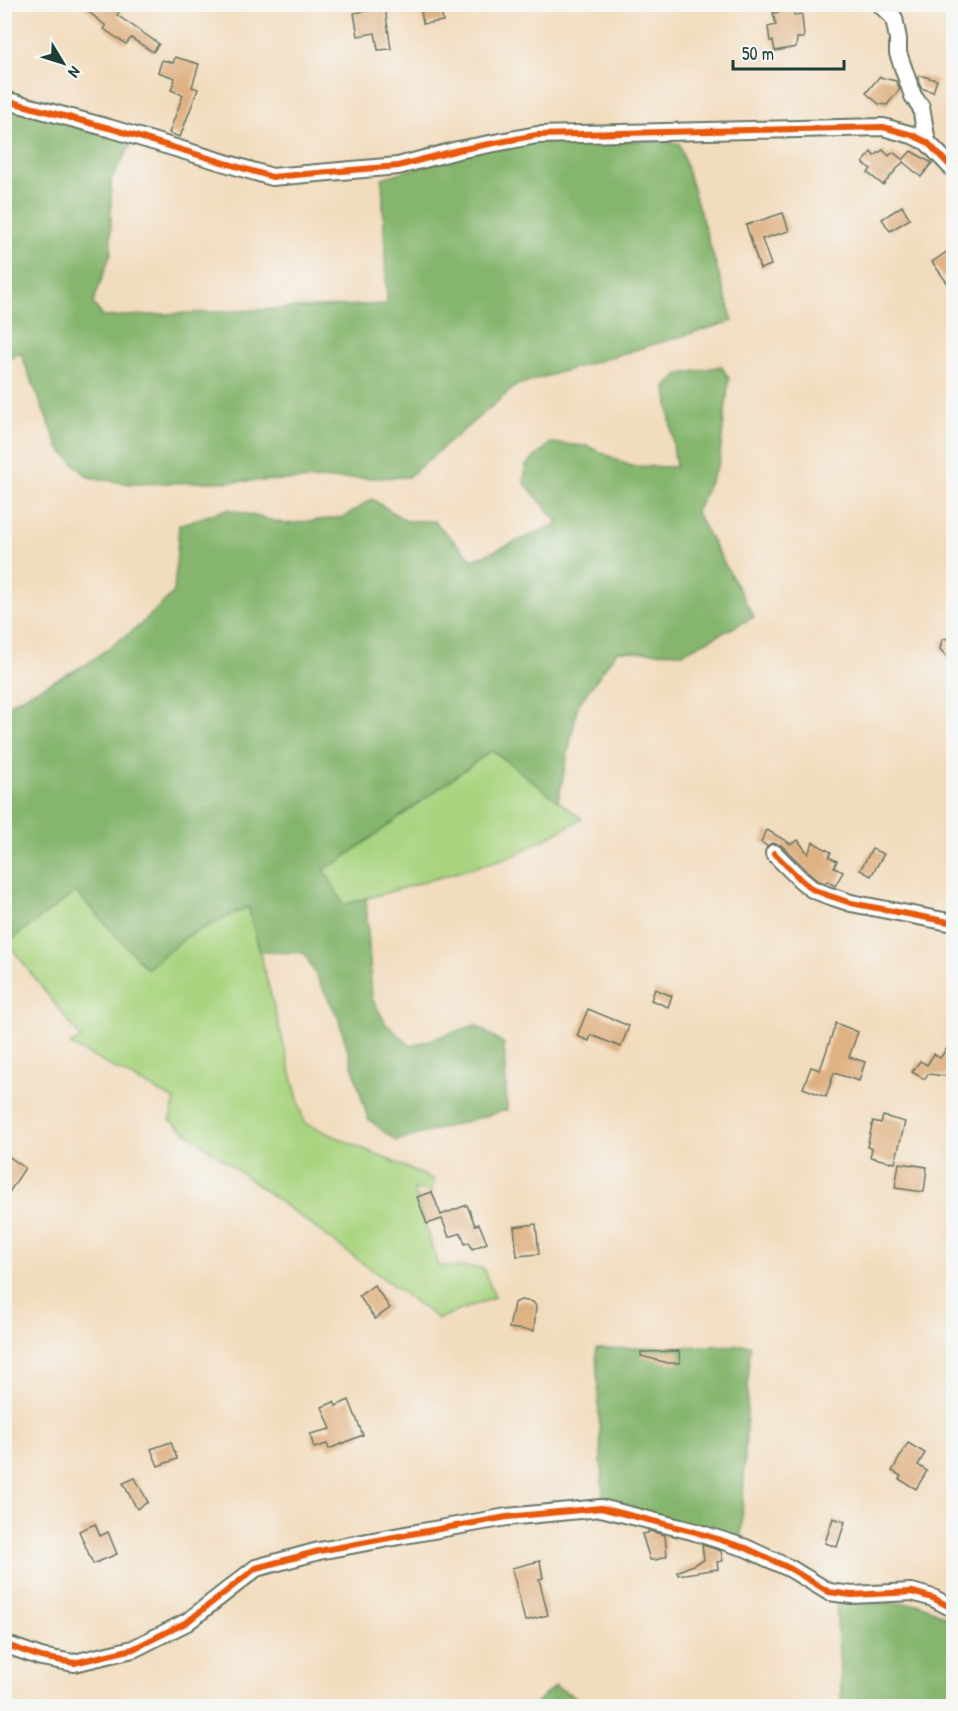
<svg xmlns="http://www.w3.org/2000/svg" width="958" height="1711" font-family="'Patrick Hand',sans-serif">
<style>
.green{fill:#a9d47f;stroke:#64885a;stroke-width:1.5}
.forest{fill:#86b66e;stroke:#527a51;stroke-width:1.5}
.building{fill:#dfb284}
.lines{fill:none;stroke-linecap:round;stroke-linejoin:round}
.minor-casing{stroke:#697564;stroke-width:20}
.minor{stroke:#fff;stroke-width:16}
.cycleway-casing{stroke:#f6f6f2;stroke-width:10}
.cycleway{stroke:#e8590c;stroke-width:6}
</style>
<rect width="100%" height="100%" fill="#f6f6f2"/>
<filter id="ink" filterUnits="userSpaceOnUse"><feTurbulence type="fractalNoise" baseFrequency=".0167" numOctaves="2"/><feDisplacementMap in="SourceGraphic" scale="12" xChannelSelector="R" yChannelSelector="G"/><feConvolveMatrix kernelMatrix="1 2 1 2 8 2 1 2 1" color-interpolation-filters="sRGB"/></filter>
<filter id="wash" filterUnits="userSpaceOnUse"><feTurbulence type="fractalNoise" baseFrequency=".008" numOctaves="4" result="noise"/><feDisplacementMap in="SourceGraphic" scale="24" xChannelSelector="R" yChannelSelector="G"/><feGaussianBlur stdDeviation="1.35" result="paint"/><feColorMatrix in="noise" values="0 0 0 0 0 0 0 0 0 0 0 0 0 0 0 0 0 1.4 0 .05"/><feComposite in="paint" operator="in"/></filter>
<g filter="url(#wash)">
<rect width="100%" height="100%" fill="#f2dcbe"/>
<g class="green">
<polygon points="492,750 582,819 513,856 344,905 323,869 339,861"/>
<polygon points="76,892 147,968 189,935 248,907 304,1123 435,1180 432,1192 414,1189 438,1266 483,1268 495,1297 438,1319 170,1120 175,1100 70,1045 81,1038 7,942"/>
</g>
<g class="forest">
<polygon points="5,102 134,139 111,180 111,253 93,303 103,317 387,304 382,178 524,136 679,143 733,321 517,385 408,477 130,484 88,477 59,448 20,352 5,362 4,292 7,289 4,287"/>
<polygon points="721,366 729,378 719,463 696,512 754,617 683,653 617,651 578,705 558,801 492,750 339,861 324,869 344,905 366,898 372,998 386,1024 411,1046 475,1025 504,1044 507,1110 396,1141 368,1119 338,1017 304,953 260,952 248,907 189,935 147,969 76,892 5,944 5,706 85,665 139,626 174,592 179,525 228,509 286,524 344,517 372,499 406,521 434,521 473,560 559,523 524,482 526,465 551,443 587,446 631,466 676,467 666,388 677,375"/>
<polygon points="750,1345 741,1541 603,1499 596,1349"/>
<polygon points="836,1601 920,1604 953,1620 953,1706 842,1706"/>
<polygon points="555,1686 576,1697 581,1706 533,1706"/>
</g>
<g id="blocks">
<g class="building">
<polygon points="79,4 114,4 121,9 117,15 159,44 153,52 131,38 126,44 104,29 106,26"/>
<polygon points="420,4 440,4 443,21 423,24"/>
<polygon points="792,6 794,15 802,14 804,38 797,38 796,47 775,51 773,41 770,41 768,27 776,25 773,13 781,12 780,9"/>
<polygon points="385,8 391,49 378,50 375,33 358,36 354,13"/>
<polygon points="175,57 199,64 192,87 198,89 180,137 169,133 183,95 171,90 175,78 158,72 162,60 173,63"/>
<polygon points="919,75 937,80 933,92 921,88 918,79"/>
<polygon points="879,77 896,81 900,89 887,105 879,104 866,93"/>
<polygon points="883,150 889,156 893,152 903,160 911,151 932,163 921,177 903,162 883,185 868,173 871,169 863,163 871,152 874,156"/>
<polygon points="902,206 910,219 890,231 882,219"/>
<polygon points="783,213 789,231 762,239 771,265 760,269 746,225"/>
<polygon points="954,247 954,292 932,262"/>
<polygon points="954,636 954,665 940,649 942,640"/>
<polygon points="767,830 791,844 798,840 808,854 813,842 831,852 829,857 837,861 834,867 843,872 835,886 827,881 825,883 817,880 781,845 772,843 767,846 761,842"/>
<polygon points="872,849 884,854 871,876 860,870"/>
<polygon points="655,989 672,996 668,1007 651,1000"/>
<polygon points="588,1009 629,1026 621,1047 591,1035 589,1041 577,1036"/>
<polygon points="836,1023 858,1032 849,1057 865,1062 859,1081 834,1073 826,1097 803,1088 811,1067 820,1070"/>
<polygon points="954,1038 954,1062 945,1076 928,1074 924,1079 912,1072 920,1061 927,1065 934,1054 940,1058"/>
<polygon points="883,1116 905,1122 895,1163 870,1157 872,1148 867,1147 873,1121 881,1123"/>
<polygon points="4,1153 25,1168 4,1200"/>
<polygon points="899,1163 927,1167 924,1192 895,1188"/>
<polygon points="432,1192 441,1215 467,1205 475,1225 479,1224 487,1243 472,1249 469,1242 465,1244 461,1233 449,1237 442,1219 427,1224 417,1197"/>
<polygon points="536,1224 539,1254 517,1256 514,1227"/>
<polygon points="374,1285 390,1308 375,1319 359,1296"/>
<polygon points="521,1300 533,1302 536,1306 534,1331 509,1328 514,1303"/>
<polygon points="679,1351 680,1363 668,1363 641,1356 641,1352"/>
<polygon points="349,1400 363,1435 329,1449 327,1444 314,1448 310,1434 331,1429 322,1407 334,1402 336,1406"/>
<polygon points="171,1442 177,1459 158,1466 151,1449"/>
<polygon points="908,1443 925,1453 918,1465 927,1471 916,1489 899,1479 901,1476 892,1471"/>
<polygon points="135,1478 148,1502 137,1509 123,1483"/>
<polygon points="833,1518 845,1522 837,1547 825,1543"/>
<polygon points="95,1524 100,1536 108,1532 117,1554 93,1564 79,1531"/>
<polygon points="648,1531 665,1535 667,1556 656,1560 650,1560 642,1534 648,1533"/>
<polygon points="702,1545 721,1551 723,1561 717,1562 718,1569 678,1575 677,1572 704,1560"/>
<polygon points="540,1561 543,1578 539,1579 548,1615 525,1621 512,1568"/>
</g>
</g>
</g>
<g filter="url(#ink)">
<use href="#blocks" fill-opacity="0" stroke="#697564" stroke-width="1.5"/>
<g class="lines">
<g class="minor-casing">
<g id="minor">
<polyline points="880,4 894,18 898,39 898,53 913,96 921,107 927,142"/>
<polyline points="4,100 109,128 272,177 398,166 458,150 537,135 883,127 912,135 927,142 954,170"/>
<polyline points="774,853 801,880 812,889 827,895 851,903 954,923"/>
<polyline points="4,1644 41,1657 74,1663 133,1649 187,1622 256,1568 319,1551 405,1535 507,1517 601,1508 692,1531 746,1548 791,1569 829,1592 852,1595 912,1592 933,1598 954,1609"/>
</g>
</g>
<use href="#minor" class="minor"/>
<g class="cycleway-casing">
<g id="cycleway">
<polyline points="4,100 109,128 272,177 398,166 458,150 537,135 883,127 912,135 927,142 954,170"/>
<polyline points="774,853 801,880 812,889 827,895 851,903 954,923"/>
<polyline points="4,1644 41,1657 74,1663 133,1649 187,1622 256,1568 319,1551 405,1535 507,1517 601,1508 692,1531 746,1548 791,1569 829,1592 852,1595 912,1592 933,1598 954,1609"/>
</g>
</g>
<use href="#cycleway" class="cycleway"/>
</g>
</g>
<rect width="958" height="1711" fill="none" stroke="#f6f6f2" stroke-width="24"/>
<g transform="translate(63 63) rotate(128)" stroke="#f6f6f2" stroke-width="4.5" paint-order="stroke">
<path d="M0-4.5L10 22L0 15L-10 22Z" fill="#1f3d34"/>
<text y="-9" font-size="16" font-weight="bold" text-anchor="middle" fill="#1f3d34">N</text>
</g>
<path d="M733 60v9h111v-9" fill="none" stroke="#1f3d34" stroke-width="3"/>
<text x="742" y="60" font-size="18" fill="#1f3d34" stroke="#f6f6f2" stroke-width="4.5" paint-order="stroke">50 m</text>
</svg>
